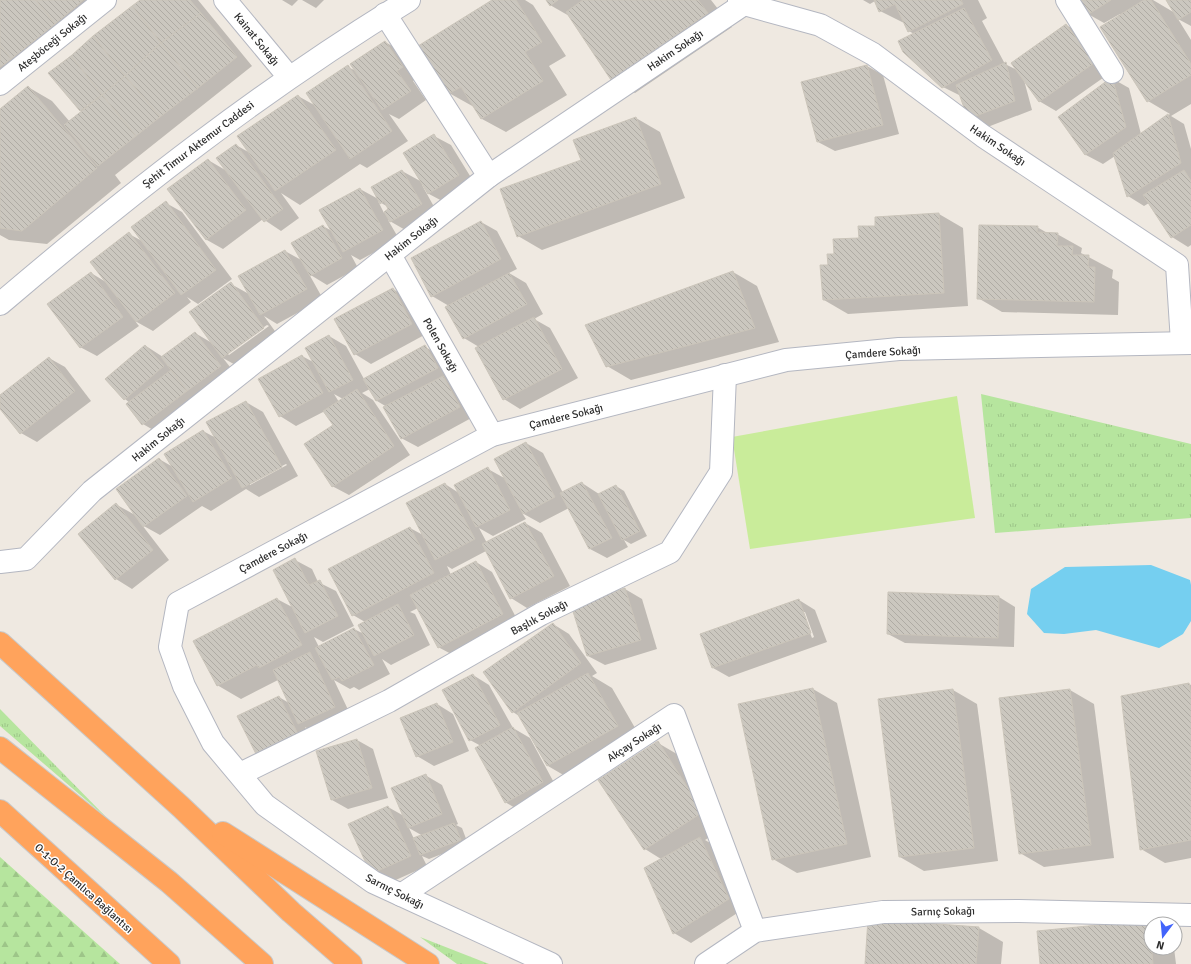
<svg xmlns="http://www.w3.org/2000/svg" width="1191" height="964" font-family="Signika,sans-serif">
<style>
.grass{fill:url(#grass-tufts)}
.forest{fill:url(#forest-firs)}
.pitch{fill:#c9ec9a}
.water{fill:#75cff0}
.shadow{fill:#0003;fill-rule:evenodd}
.building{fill:url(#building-back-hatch);stroke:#cbc5ba}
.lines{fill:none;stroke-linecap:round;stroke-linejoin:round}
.street-casing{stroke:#b4b7c1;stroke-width:24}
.secondary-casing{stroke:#b4b7c1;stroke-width:24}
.highway-casing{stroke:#c9c9c9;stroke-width:24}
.street{stroke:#fff;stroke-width:22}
.secondary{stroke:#fff;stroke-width:22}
.highway{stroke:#ffa35c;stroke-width:22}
.labels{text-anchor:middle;stroke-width:3;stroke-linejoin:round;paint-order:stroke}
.street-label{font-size:11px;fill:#2e2e2e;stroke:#fff}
</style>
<defs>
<pattern id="grass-tufts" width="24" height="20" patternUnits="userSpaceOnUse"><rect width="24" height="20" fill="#b6e59e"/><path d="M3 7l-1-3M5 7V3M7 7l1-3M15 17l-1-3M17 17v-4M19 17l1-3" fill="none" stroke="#9dc588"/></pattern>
<pattern id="forest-firs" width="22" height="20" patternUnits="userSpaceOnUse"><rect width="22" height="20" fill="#b6e59e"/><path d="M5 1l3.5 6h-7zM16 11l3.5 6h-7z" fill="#9dc588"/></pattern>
<pattern id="building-back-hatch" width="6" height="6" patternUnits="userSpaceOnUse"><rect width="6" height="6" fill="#cbc7bf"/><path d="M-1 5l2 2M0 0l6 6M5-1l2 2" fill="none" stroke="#afaba4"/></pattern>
</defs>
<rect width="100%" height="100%" fill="#efe9e1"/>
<g class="grass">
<polygon points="981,394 1191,444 1191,518 995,533"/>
<polygon points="0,709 108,819 0,726"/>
<polygon points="420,937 489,964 457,964"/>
</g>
<polygon class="forest" points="0,857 120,964 0,964"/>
<polygon class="pitch" points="957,396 975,518 750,549 732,437"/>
<polygon class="water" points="1151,565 1190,580 1191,585 1191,621 1183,634 1159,648 1096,630 1064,634 1044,633 1027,614 1031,589 1065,567"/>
<g class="shadow">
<polygon points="0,0 110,0 0,91"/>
<polygon points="141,0 198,0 252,66 115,175 121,183 47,244 9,240 0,235 0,111 28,87 52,101 70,122 82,112 49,73"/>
<polygon points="282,0 298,0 292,6"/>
<polygon points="302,0 324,0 316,8"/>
<polygon points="494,0 525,0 533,5 566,56 549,66 567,95 506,132 482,119 474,107 449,93"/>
<polygon points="547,0 711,0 732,27 635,93 611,79 571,17 550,5"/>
<polygon points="863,0 978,0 987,18 982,21 1005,64 1017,70 1066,25 1082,34 1110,73 1056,111 1039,101 1024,80 1032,110 985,128 969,118 961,96 943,87 914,34 909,31 906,24 880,11 875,1 870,4"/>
<polygon points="1079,0 1153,0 1175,13 1167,0 1191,0 1191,26 1178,19 1191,40 1191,104 1171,116 1184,124 1191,149 1191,245 1188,247 1172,237 1149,203 1144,206 1128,196 1115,156 1103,164 1086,155 1059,117 1113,79 1129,88 1141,134 1170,114 1148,101 1101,28 1121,15 1120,14 1104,23 1088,14"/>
<polygon points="385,42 401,51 419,77 413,81 426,100 399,119 389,114 408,141 367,168 360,164 300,205 281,193 299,218 281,231 263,219 223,249 207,240 169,189 208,160 227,171 236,145 250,153 298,96 316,106 348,67 356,71"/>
<polygon points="867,66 883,75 899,134 835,151 818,142"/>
<polygon points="636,118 660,132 685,198 542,250 518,236 582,161"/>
<path d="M434,136L451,145L475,184L446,203L429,194L423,184L422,185L438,214L407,231L388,220L399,239L360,260L351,255L358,268L327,285L309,274L323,299L277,324L264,316L280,338L239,367L223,358L237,376L160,434L143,424L128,404L130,403L125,399L146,346L163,357L195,333L212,343L231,284L249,294L285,251L303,261L323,226L332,231L360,189L380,200L402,171L422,182ZM378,201L388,207L390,210L384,213ZM267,325L269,326L229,355L227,353Z"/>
<polygon points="166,203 182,212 232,279 198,304 187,297 191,302 153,331 135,321 139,326 97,356 80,347 91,273 106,282 129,234 144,242"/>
<polygon points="939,214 963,228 968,306 848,314 824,300 829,266 835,255 876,227"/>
<polygon points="481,222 497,231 517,269 509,273 526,283 543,314 534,319 550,328 578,378 520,409 504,399 479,347 464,338 449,306 432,296"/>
<polygon points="1037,227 1049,234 1057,234 1082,248 1081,253 1113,270 1112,278 1119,282 1118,315 1002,312 978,298"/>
<polygon points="733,272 757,286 779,342 631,380 607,366"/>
<polygon points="393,289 409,299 428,333 371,364 355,354"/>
<path d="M329,336L346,346L364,379L425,347L442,356L475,416L418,447L401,438L387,407L377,401L370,389L362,393L373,400L410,455L349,495L332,486L334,425L325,411L296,426L280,416L302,356L315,363ZM334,394L343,399L339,402Z"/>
<polygon points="49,358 65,367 91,401 37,442 21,433 0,407 0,396"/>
<path d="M246,402L263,412L298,476L259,497L246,489L211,511L202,506L160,535L142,525L169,560L132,589L116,579L117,505L137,516L159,459L173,467L203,431L216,438ZM286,464L287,465L250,485V482Z"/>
<polygon points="526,443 543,453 563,493 582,483 599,494 616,486 624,491 647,536 631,544 624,540 628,547 607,558 590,549 569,508 540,523 522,513 526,519 493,536 479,528 487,543 525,523 542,533 570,586 527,608 511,598 486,551 452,569 447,566 451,575 476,562 492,572 519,623 455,656 438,647 418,608 410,612 415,614 430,645 391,665 382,659 390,674 359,690 354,687 350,689 334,680 351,716 315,733 305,727 314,745 275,765 279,697 289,703 278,680 241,699 217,685 277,599 294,608 295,560 312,569 318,582 336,591 354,626 323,642 314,637 319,647 354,629 364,634 365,622 353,615 410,528 423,535 445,484 459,493 488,469 506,479"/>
<polygon points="625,589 642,599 657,649 605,665 588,656 573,605"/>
<polygon points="999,597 1015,607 1014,647 905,643 888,634"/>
<path d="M799,600L815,610L827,642L729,677L713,668ZM802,612H805L814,637L812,638Z"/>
<polygon points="553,624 569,634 597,673 592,676 612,688 642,740 572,780 548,766 519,716 513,712"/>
<polygon points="473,675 489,685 513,728 530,738 559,792 522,812 505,802 481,746 470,740"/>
<polygon points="1189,684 1191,685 1191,858 1165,863 1141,849 1122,697"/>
<polygon points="813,689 837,703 871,857 797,873 773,859"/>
<polygon points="953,690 977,704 998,861 924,871 900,857"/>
<polygon points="1070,690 1094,704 1114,858 1044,867 1020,853"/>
<polygon points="437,704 453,714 469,751 434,766 417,756"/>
<polygon points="357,740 373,749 388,798 348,809 332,800"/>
<polygon points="658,743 682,757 727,826 705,840 717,847 745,908 691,943 674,933 645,868 661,859 645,849"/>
<path d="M425,775L442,785L458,824L456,825L462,828L468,844L429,859L422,856L427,866L389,883L372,873L388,807L404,816ZM409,828L423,836L414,839Z"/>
<polygon points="1151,924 1151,948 1174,948 1176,964 1041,964 1038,932"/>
<polygon points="979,928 1003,942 1001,964 866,964"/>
</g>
<g class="building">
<polygon points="0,0 36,0 55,24 11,59 0,45"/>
<polygon points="36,0 83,0 55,24"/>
<polygon points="140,0 190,0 201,13 161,43 132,6"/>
<polygon points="492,0 516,0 542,42 525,52 543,81 481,119 461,87 448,94 418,46"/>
<polygon points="546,0 558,0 550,6"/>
<polygon points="583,0 698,0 708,13 611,80 566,12"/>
<polygon points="874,0 961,0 963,4 908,32 895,4 879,12"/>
<polygon points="1078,0 1111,0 1087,15"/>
<polygon points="1144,0 1151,0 1191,64 1191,75 1147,102 1100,27"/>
<polygon points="1166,0 1191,0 1191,12 1178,20"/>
<polygon points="132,6 161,43 125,76 93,36"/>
<polygon points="964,8 992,60 942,88 903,52 898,41"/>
<polygon points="201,13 237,57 198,88 161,43"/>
<polygon points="1066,24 1094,63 1039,102 1011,63"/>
<polygon points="93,36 125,76 102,95 71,56"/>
<polygon points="385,41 403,67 397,71 411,91 382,110 350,64"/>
<polygon points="161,43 198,88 160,117 125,76"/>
<polygon points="0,45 11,59 0,67"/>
<polygon points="71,56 102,95 80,111 48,73"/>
<polygon points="1006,62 1015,101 968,119 956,85"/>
<polygon points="348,65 392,131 350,159 306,93"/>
<polygon points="867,65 883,125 817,142 801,82"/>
<polygon points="125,76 160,117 136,136 102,95"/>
<polygon points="1112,77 1126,127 1085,155 1058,117"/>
<polygon points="28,86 97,168 22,231 0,228 0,109"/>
<polygon points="102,95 136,136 98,166 64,125"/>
<polygon points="298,95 336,150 275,191 237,136"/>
<polygon points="1168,114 1181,163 1127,197 1113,153"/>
<polygon points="636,117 661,184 517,237 500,189 581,160 573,140"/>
<polygon points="434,134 459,175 428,194 403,153"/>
<polygon points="236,144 283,209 264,222 216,158"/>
<polygon points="208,159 246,210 206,240 167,189"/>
<polygon points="402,170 422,204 390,222 384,212 388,209 384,201 380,204 371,187"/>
<polygon points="1184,170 1191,181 1191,225 1171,238 1143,195"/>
<polygon points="360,188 383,230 343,252 319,210"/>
<polygon points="166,201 216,270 181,295 131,227"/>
<polygon points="939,213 944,293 823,300 820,265 828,265 827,254 834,254 833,239 859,238 858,226 875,226 875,217"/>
<polygon points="481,221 501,259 431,297 411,258"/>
<polygon points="323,225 342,258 310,276 291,243"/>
<polygon points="979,225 1038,226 1037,232 1058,233 1057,246 1073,246 1072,255 1089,255 1088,267 1095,267 1094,302 977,299"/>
<polygon points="129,232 175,293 136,322 90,262"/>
<polygon points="285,250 307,289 260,315 238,276"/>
<polygon points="733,271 755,328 606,367 585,325"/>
<polygon points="91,272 123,317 80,348 47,304"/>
<polygon points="509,273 527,304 463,339 445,307"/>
<polygon points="231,282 264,328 222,358 189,312"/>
<polygon points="393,288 412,324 354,355 334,319"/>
<polygon points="534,317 562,369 503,400 475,348"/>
<polygon points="195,332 221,366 187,391 161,357"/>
<polygon points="329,335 353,380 329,392 305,348"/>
<polygon points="145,345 164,366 124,400 105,379"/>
<polygon points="425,345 438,368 376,401 363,379"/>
<polygon points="302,355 323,393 279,417 258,379"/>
<polygon points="49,357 75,391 20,434 0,409 0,395"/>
<polygon points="171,370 187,391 142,425 126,404"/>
<polygon points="443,376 460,407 401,439 383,407"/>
<polygon points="357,389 394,446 332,487 304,444 333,425 323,411"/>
<polygon points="246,401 282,467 242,488 206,422"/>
<polygon points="203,430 232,478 193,502 164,454"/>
<polygon points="526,442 555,497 523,514 494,459"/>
<polygon points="159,458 187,496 143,527 116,489"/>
<polygon points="488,467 510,510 476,527 454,485"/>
<polygon points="582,482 612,538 589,549 560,493"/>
<polygon points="445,483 475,539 435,560 406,503"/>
<polygon points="616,485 640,531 622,540 598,494"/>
<polygon points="116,503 153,550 115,580 78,534"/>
<polygon points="525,522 554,576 510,599 482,544"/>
<polygon points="410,527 434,573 352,616 328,569"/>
<polygon points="295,558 309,585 320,580 338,616 305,633 273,570"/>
<polygon points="476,561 503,614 438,648 410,595"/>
<polygon points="625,588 641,640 587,656 571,605"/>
<polygon points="888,592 999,596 998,638 887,634"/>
<polygon points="277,598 302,645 259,668 257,665 217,686 193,641"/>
<polygon points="799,599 811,633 712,668 700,634"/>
<polygon points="398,604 414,635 374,656 358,625"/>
<polygon points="553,623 581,663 512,713 483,672"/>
<polygon points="354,628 374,665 342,681 339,677 332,680 315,648"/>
<polygon points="310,652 335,707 298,724 273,670"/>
<polygon points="588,673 618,726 547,766 517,713"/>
<polygon points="473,674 500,725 469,741 442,690"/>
<polygon points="1189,683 1191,694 1191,840 1140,850 1121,696"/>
<polygon points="813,688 847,844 772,860 738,704"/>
<polygon points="953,689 974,848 899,857 878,699"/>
<polygon points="1070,689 1091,845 1019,854 999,698"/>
<polygon points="279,696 299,736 257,756 237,716"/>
<polygon points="437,703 453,742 416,757 400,718"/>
<polygon points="513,727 543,782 505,803 475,748"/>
<polygon points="357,739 372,788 331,800 316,751"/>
<polygon points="658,741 703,812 644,850 598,780"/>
<polygon points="426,774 442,814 408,828 391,788"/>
<polygon points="388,806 411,856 371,874 348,824"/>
<polygon points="454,823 461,840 420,855 413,838"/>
<polygon points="700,837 729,899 673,934 644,868"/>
<polygon points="868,919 979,927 976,964 865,964"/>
<polygon points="1149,920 1153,964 1040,964 1037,931"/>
</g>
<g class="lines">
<g class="street-casing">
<g id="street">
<polyline points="225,0 289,77"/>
<polyline points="739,0 744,4 820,25 873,54 983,136 1177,265 1182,342"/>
<polyline points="1067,0 1112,72"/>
<polyline points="385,14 489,176"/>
<polyline points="0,84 105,0"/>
<polyline points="390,255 492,435"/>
<polyline points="0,562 26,559 92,491 489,176 744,4"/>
<polyline points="240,774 389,701 541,614 670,552 721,472 725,375"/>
<polyline points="401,895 674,715 755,931"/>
<polyline points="551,964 373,882 265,805 213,743 184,686 170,647 178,603 492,435 786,360 899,349 1191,343"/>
<polyline points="706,964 755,931 883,912 1019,911 1191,915"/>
</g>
</g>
<g class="secondary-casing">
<path id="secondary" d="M0,304C129,194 263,89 409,0"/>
</g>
<g class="highway-casing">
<g id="highway">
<polyline points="0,643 181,807 291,912 351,964"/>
<polyline points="0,748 169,882 262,964"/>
<polyline points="0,811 169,964"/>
<polyline points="223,833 428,964"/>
</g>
</g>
<use href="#street" class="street"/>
<use href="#secondary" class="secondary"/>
<use href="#highway" class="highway"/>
</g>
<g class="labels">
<g class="street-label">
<text transform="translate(257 39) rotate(51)" y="4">Kainat Sokağı</text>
<text transform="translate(52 42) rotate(-39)" y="4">Ateşböceği Sokağı</text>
<text transform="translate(675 50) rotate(-34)" y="4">Hakim Sokağı</text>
<text transform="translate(198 144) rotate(-37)" y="4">Şehit Timur Aktemur Caddesi</text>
<text transform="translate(998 145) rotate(34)" y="4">Hakim Sokağı</text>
<text transform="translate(411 238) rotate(-38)" y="4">Hakim Sokağı</text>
<text transform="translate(441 345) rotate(61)" y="4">Polen Sokağı</text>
<text transform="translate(883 352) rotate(-4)" y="4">Çamdere Sokağı</text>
<text transform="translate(566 416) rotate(-14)" y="4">Çamdere Sokağı</text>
<text transform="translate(158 439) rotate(-39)" y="4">Hakim Sokağı</text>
<text transform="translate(273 552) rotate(-28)" y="4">Çamdere Sokağı</text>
<text transform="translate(539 617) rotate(-28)" y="4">Başlık Sokağı</text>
<text transform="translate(634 742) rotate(-33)" y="4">Akçay Sokağı</text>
<text transform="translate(84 888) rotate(42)" y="4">O-1-O-2 Çamlıca Bağlantısı</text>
<text transform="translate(395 891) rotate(27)" y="4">Sarnıç Sokağı</text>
<text transform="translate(943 911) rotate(-1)" y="4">Sarnıç Sokağı</text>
</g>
</g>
<g transform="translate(1163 936) rotate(196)"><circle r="19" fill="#ffffff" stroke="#ababab"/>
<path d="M0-3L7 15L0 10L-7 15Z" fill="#4264fb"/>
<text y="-6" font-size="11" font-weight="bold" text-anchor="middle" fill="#2e2e2e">N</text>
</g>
</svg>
